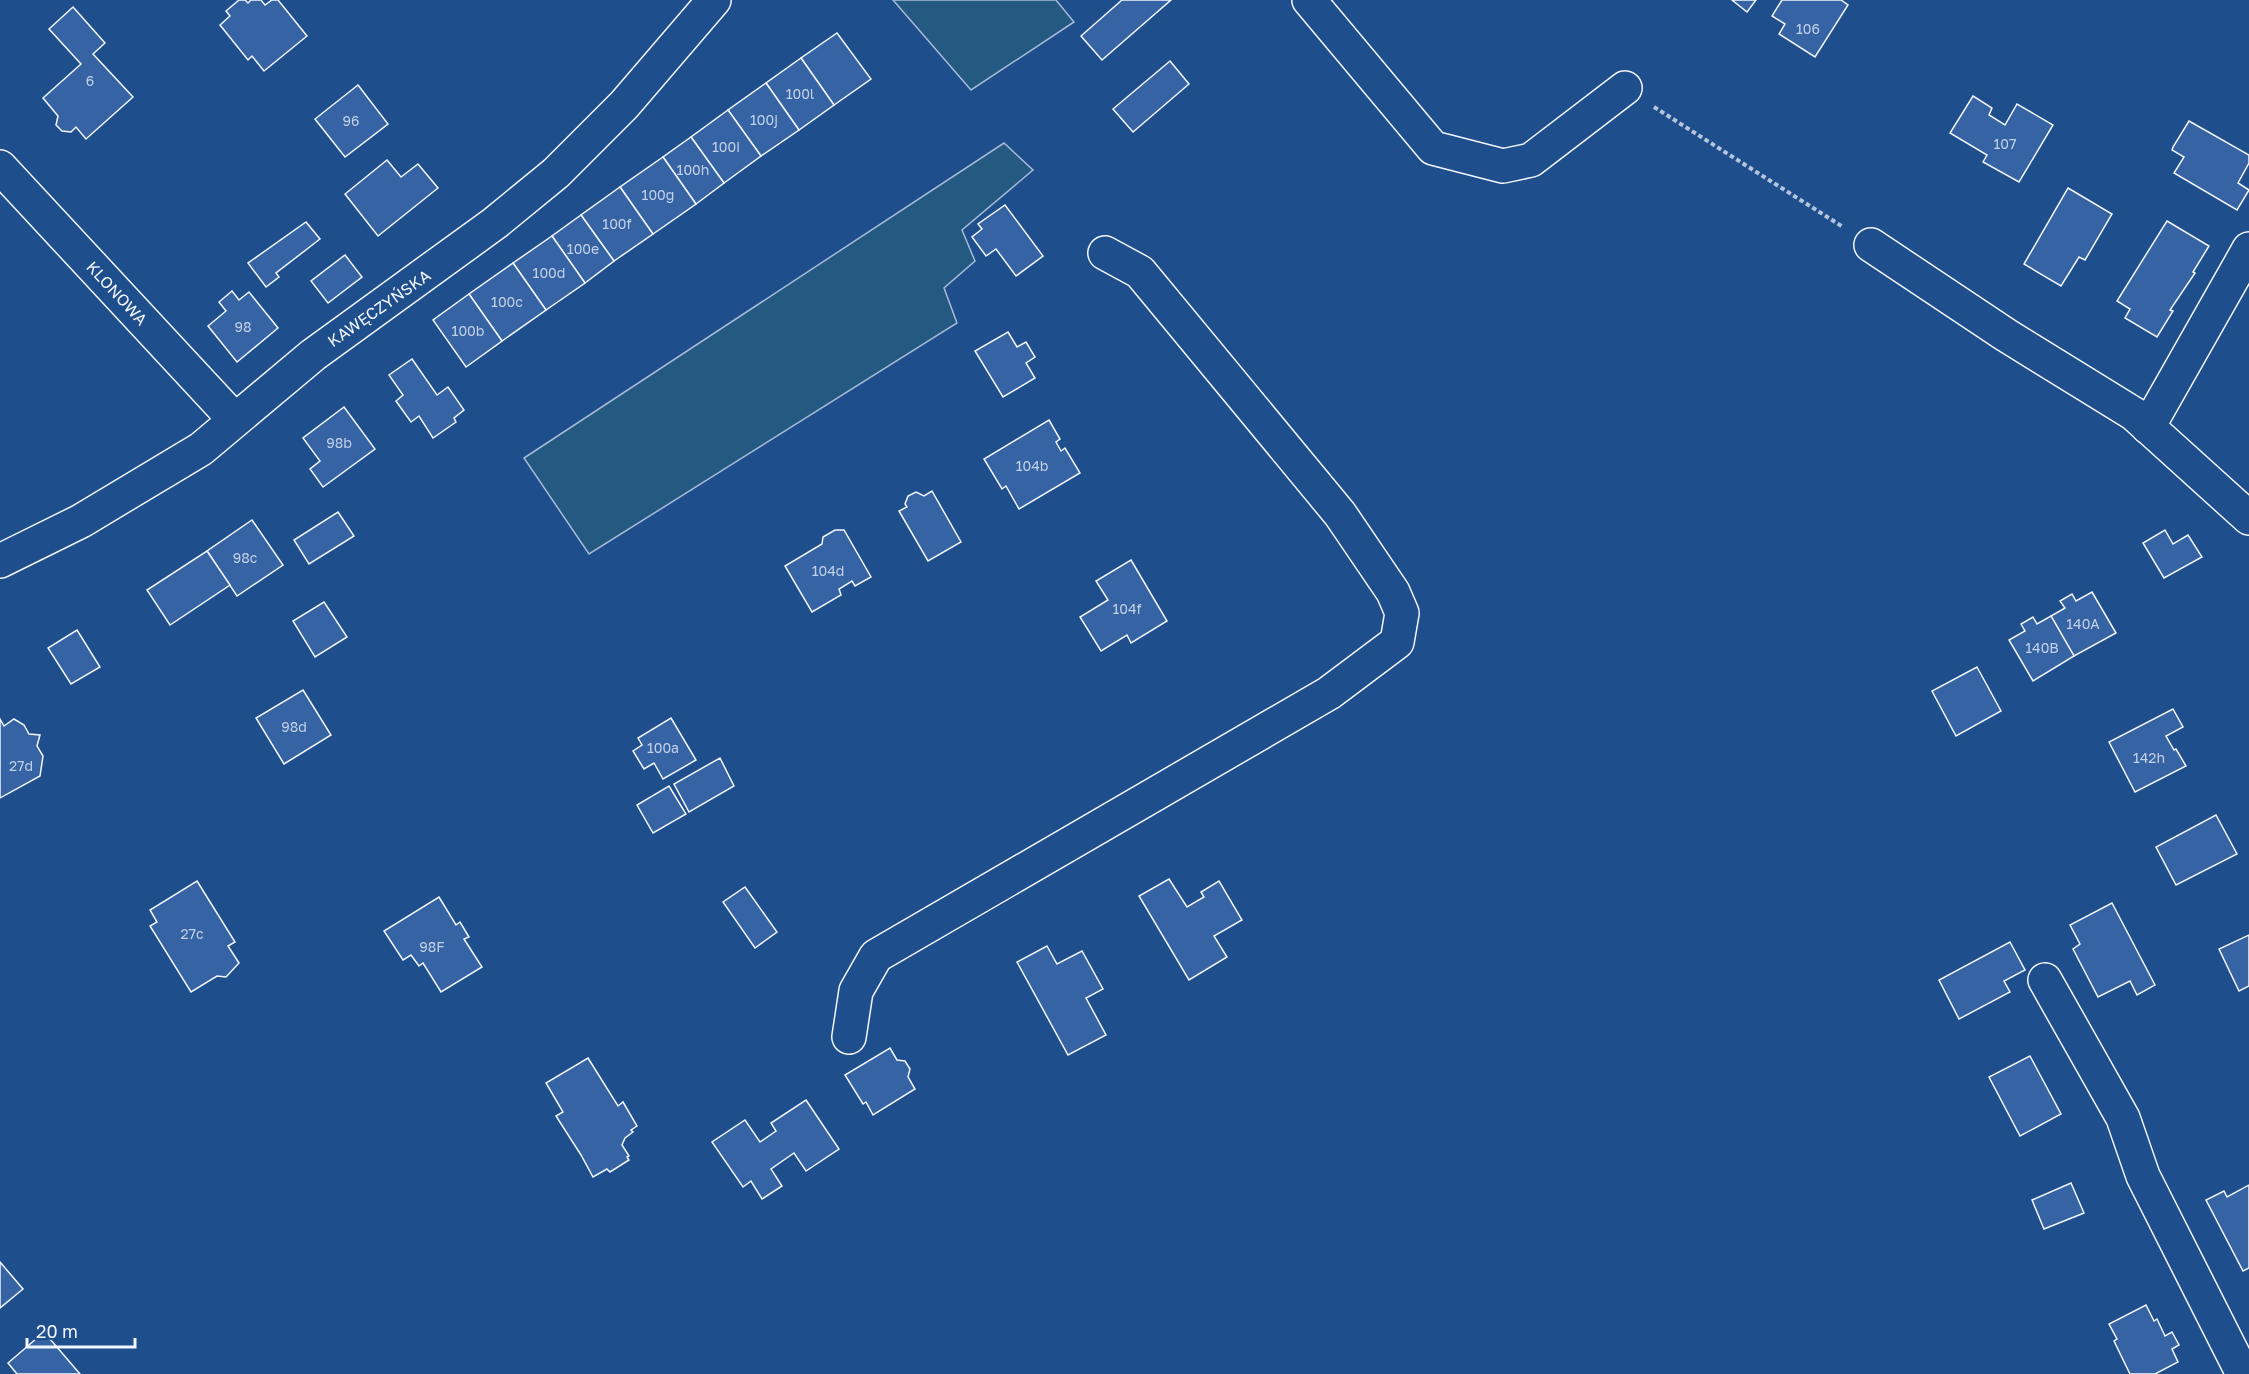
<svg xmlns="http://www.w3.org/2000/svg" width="2249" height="1374" font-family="'Golos Text',sans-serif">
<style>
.green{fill:#245a82;stroke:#a8bbd7;stroke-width:1.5}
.building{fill:#3563a3;stroke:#f2f6ff;stroke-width:1.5}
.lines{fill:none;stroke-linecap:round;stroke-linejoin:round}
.minor-casing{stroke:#f2f6ff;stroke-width:36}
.path{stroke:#b3c4dc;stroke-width:4;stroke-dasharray:4.5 3;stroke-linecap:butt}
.minor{stroke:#1f4e8c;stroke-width:33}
.labels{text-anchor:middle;stroke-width:4.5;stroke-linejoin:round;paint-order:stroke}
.number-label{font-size:14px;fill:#c3d1e8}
.street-label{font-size:16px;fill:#f2f6ff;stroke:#1f4e8c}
</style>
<rect width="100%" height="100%" fill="#1f4e8c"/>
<g class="green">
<polygon points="893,0 1056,0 1074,22 971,90"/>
<polygon points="1004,143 1033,170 962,230 975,261 944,288 957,323 589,554 524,458"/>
</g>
<g class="building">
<polygon points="239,0 245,0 248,3 251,0 261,0 265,5 272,0 278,0 307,36 264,71 252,56 248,60 220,25 230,16 226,11"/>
<polygon points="1122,0 1171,0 1102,60 1081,36"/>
<polygon points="1732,0 1756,0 1747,12"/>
<polygon points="1782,0 1841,0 1848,5 1815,57 1779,34 1785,24 1772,16"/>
<polygon points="73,7 105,43 93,54 133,97 86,139 76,127 71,132 62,131 56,125 58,116 43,98 81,64 49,29"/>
<polygon points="837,33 871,79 834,105 801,58"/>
<polygon points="801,58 834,105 799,130 766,83"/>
<polygon points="1170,61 1189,84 1133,132 1113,109"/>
<polygon points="766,83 799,130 761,156 728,110"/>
<polygon points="358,85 388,124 345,157 315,119"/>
<polygon points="1973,96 1992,108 1989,115 2005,125 2017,104 2053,125 2019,182 1983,162 1987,155 1950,133"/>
<polygon points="728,110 761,156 724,183 691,137"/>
<polygon points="2189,121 2249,155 2249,163 2238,183 2249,190 2237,210 2174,173 2184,157 2172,150 2173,147"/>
<polygon points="691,137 724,183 696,204 663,157"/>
<polygon points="663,157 696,204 653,234 620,187"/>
<polygon points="387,160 401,177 418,164 438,188 378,236 345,194"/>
<polygon points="620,187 653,234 614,261 581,215"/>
<polygon points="2068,188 2112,214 2085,260 2079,257 2061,286 2024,264"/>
<polygon points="1005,205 1043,256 1016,276 996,249 986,256 972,237 982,229 978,224"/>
<polygon points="581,215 614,261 585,283 552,236"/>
<polygon points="2167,221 2209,246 2193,272 2195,273 2170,310 2173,311 2157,337 2125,318 2130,309 2117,301"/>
<polygon points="306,222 320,239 276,273 279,277 266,287 248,263"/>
<polygon points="552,236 585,283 546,310 513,263"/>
<polygon points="345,255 362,277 328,303 311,281"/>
<polygon points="513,263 546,310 502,341 469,294"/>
<polygon points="232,291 239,300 249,292 278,328 237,362 208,326 226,311 219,302"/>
<polygon points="469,294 502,341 466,367 433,320"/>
<polygon points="1008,332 1017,347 1026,342 1035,357 1026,363 1035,378 1003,397 975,351"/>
<polygon points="412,359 437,395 448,387 464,410 454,418 456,422 433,438 419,416 411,422 396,401 403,395 389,375"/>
<polygon points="344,407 375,449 323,487 310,469 320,461 303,438"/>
<polygon points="1049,420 1060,439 1056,442 1061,451 1065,448 1080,473 1019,509 1006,486 1002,489 984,459"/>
<polygon points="932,491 961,542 928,561 899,511 907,507 905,504 908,496 916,492 924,496"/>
<polygon points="338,512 354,536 309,564 294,540"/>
<polygon points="252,520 283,565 237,596 207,551"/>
<polygon points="835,530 844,530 871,577 855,586 852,581 839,589 841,595 812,612 785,566 822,544 823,537"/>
<polygon points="2165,530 2173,544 2188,535 2202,557 2164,578 2143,543"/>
<polygon points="207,551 230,585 170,625 147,590"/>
<polygon points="1131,560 1167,621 1131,643 1127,635 1101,651 1080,617 1108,600 1096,581"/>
<polygon points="2092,592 2116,633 2074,656 2051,616 2065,608 2060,601 2072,594 2076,601"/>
<polygon points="324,602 347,637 315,657 293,621"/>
<polygon points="2051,616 2074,656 2033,681 2009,640 2025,631 2021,624 2033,617 2037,624"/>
<polygon points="77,630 100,667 71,684 48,648"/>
<polygon points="1977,667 2001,711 1956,736 1932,691"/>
<polygon points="303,690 331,735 284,764 256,718"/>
<polygon points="2173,709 2183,727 2166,736 2174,750 2176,749 2186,766 2135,792 2109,742"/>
<polygon points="671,718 696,760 663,779 654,763 644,769 633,751 642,745 638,738"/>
<polygon points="0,719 4,726 14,719 24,725 29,734 40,735 37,746 43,756 40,776 0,798"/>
<polygon points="720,758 734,786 689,812 674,784"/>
<polygon points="669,786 686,814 653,833 637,805"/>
<polygon points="2216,815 2237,854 2176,885 2156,847"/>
<polygon points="1169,879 1187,907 1204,897 1201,892 1219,881 1242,920 1214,936 1227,957 1189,980 1139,896"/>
<polygon points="197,881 235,942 228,946 239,963 226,977 217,976 191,992 150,926 157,922 150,910"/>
<polygon points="745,887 777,932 755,948 723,902"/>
<polygon points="439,897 456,925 460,922 469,937 464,939 482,967 441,992 423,963 419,966 411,955 403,960 384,931"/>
<polygon points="2112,903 2155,985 2137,995 2130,981 2098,997 2073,949 2080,944 2070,925"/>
<polygon points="2249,935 2249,986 2239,991 2219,949"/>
<polygon points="2010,942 2025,970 2004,981 2010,992 1959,1019 1939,980"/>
<polygon points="1047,946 1057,964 1082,951 1103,989 1086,998 1106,1035 1068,1055 1017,962"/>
<polygon points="890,1048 897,1060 905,1061 910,1069 908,1077 915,1089 873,1115 866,1102 863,1104 845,1075"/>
<polygon points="2030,1056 2061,1114 2020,1136 1989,1077"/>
<polygon points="588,1058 618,1106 623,1102 637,1126 631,1130 633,1132 625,1138 622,1145 629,1156 627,1157 629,1160 610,1172 607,1169 593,1177 581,1155 556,1116 563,1112 546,1083"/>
<polygon points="806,1100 839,1149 806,1171 794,1153 771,1169 782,1186 762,1199 751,1181 743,1187 712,1142 745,1120 760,1142 776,1131 771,1123"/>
<polygon points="2071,1183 2084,1213 2044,1229 2032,1200"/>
<polygon points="2249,1185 2249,1268 2243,1271 2206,1200 2224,1191 2227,1197"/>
<polygon points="0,1262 23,1289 0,1308"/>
<polygon points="2146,1305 2154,1321 2157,1319 2165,1336 2172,1332 2179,1345 2172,1349 2178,1362 2155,1374 2130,1374 2114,1341 2117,1339 2109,1324"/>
<polygon points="44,1332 80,1374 17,1374 8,1363"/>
</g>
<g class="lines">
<g class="minor-casing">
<g id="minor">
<polyline points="1309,0 1433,148 1503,166 1531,160 1625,88"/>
<polyline points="0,167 235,420"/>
<polyline points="1871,245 2006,335 2134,414 2249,518"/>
<polyline points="2148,427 2249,249"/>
<polyline points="0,561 81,521 201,449 313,355 495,223 556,173 624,105 714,0"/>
<polyline points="2045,980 2123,1118 2143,1176 2243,1374"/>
<polyline points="849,1037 856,991 876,956 1329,693 1397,642 1402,613 1393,592 1340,514 1140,272 1105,253"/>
</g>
</g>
<polyline class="path" points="1654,107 1843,227"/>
<use href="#minor" class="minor"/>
</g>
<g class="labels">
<g class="number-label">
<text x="1808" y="34">106</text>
<text x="90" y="86">6</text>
<text x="800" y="99">100l</text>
<text x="764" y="125">100j</text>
<text x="351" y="126">96</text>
<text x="2005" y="149">107</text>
<text x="726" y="152">100i</text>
<text x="693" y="175">100h</text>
<text x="658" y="200">100g</text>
<text x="617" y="229">100f</text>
<text x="583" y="254">100e</text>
<text x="549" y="278">100d</text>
<text x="507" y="307">100c</text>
<text x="243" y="332">98</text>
<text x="468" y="336">100b</text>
<text x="339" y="448">98b</text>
<text x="1032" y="471">104b</text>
<text x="245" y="563">98c</text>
<text x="828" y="576">104d</text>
<text x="1127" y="614">104f</text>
<text x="2083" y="629">140A</text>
<text x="2042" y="653">140B</text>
<text x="294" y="732">98d</text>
<text x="663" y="753">100a</text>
<text x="2149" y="763">142h</text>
<text x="21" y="771">27d</text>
<text x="192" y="939">27c</text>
<text x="432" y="952">98F</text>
</g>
<g class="street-label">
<text transform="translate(117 293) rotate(47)" y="6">KLONOWA</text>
<text transform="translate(379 308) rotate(-35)" y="6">KAWĘCZYŃSKA</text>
</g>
</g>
<path d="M27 1338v9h108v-9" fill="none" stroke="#f2f6ff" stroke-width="3"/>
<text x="36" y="1338" font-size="18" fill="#f2f6ff" stroke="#1f4e8c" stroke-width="4.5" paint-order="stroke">20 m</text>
</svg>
